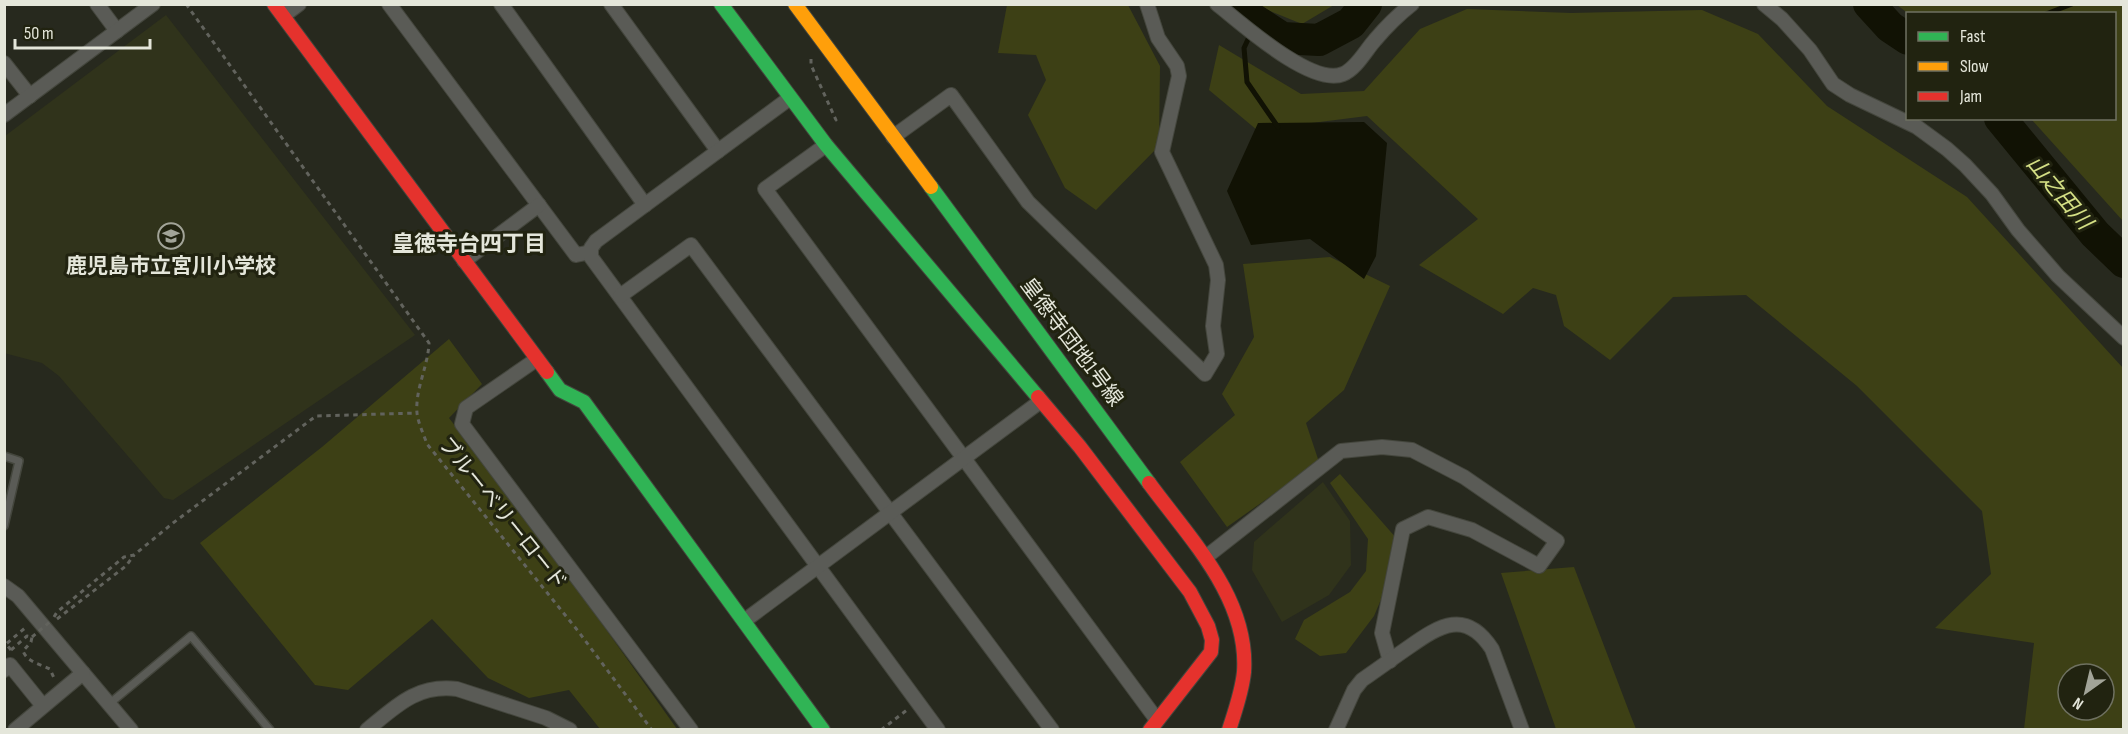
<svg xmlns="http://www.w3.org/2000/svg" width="2128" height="734" font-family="'Sofia Sans Condensed','Noto Sans JP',sans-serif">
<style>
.built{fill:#30331b}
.green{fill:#3d4015;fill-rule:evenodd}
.water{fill:#111204}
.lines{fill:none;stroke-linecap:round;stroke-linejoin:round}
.stream{stroke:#111204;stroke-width:5}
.river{stroke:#111204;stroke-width:32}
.lane-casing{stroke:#44463d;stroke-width:10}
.street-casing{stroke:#44463d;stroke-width:16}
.fast-casing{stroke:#44463d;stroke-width:16}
.slow-casing{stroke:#44463d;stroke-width:16}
.jam-casing{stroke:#44463d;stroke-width:16}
.path{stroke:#62635d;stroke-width:3;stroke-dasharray:4.5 4.5;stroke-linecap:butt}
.lane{stroke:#5a5b56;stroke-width:7}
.street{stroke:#5a5b56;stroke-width:14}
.fast{stroke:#30b455;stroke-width:14}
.slow{stroke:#ff9f0a;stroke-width:14}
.jam{stroke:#e5322d;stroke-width:14}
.path-bridge{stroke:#62635d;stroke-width:3;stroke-dasharray:4.5 4.5;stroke-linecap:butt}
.labels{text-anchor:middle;stroke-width:6;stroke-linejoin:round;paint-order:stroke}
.poi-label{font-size:21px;font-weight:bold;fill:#e4e6da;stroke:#212310}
.street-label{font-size:21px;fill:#e4e6da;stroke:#212310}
.water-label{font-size:22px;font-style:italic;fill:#d5e085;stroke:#212310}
.neighbourhood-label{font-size:22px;font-weight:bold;fill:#e4e6da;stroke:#212310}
</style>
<rect width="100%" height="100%" fill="#27291e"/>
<g class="built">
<polygon points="166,15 415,335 173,500 164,498 59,376 42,363 4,353 5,136"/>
<polygon points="1323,482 1350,521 1351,565 1329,595 1282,622 1252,570 1254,542"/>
</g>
<g class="green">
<polygon points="1007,5 1128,5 1160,66 1159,146 1096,210 1065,188 1028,115 1046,80 1036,55 998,53"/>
<polygon points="1255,5 1334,5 1302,24"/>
<polygon points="1897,5 2123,5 2123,221 2031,119 2114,118 2114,14 1909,14"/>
<path d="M1467,9L1571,13L1702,10L1758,34L1827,106L1967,197L2123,368V729H2024L2034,643L1935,628L1991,574L1982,511L1857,386L1746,295L1673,297L1610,360L1564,326L1556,295L1533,288L1503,314L1419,265L1478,219L1367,116L1257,130L1209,90L1219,45L1301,94L1364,91L1420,29ZM2068,674H2104V710H2068Z"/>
<polygon points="1330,257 1390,286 1344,390 1306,423 1319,462 1227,527 1180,462 1235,415 1222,394 1254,337 1243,264"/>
<polygon points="449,339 482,384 449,418 538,534 677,729 600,729 569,690 529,698 488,678 432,619 348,690 315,685 200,543 322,447"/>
<polygon points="1340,474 1397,539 1391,576 1374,616 1346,653 1320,656 1295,639 1304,620 1350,592 1366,571 1368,539 1330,483"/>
<polygon points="1574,567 1630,714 1636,729 1556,729 1501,573"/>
</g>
<polygon class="water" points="1364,122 1387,143 1376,256 1364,279 1310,239 1251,245 1227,191 1258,123"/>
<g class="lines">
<g class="stream">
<polyline points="2046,14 2072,4"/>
<polyline points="1256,22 1244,48 1247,82 1278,127"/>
</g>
<g class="river">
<polyline points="1230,4 1282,38 1319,40 1351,23 1366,4"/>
<polyline points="1869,4 1890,27 1908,39"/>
<polyline points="2000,118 2095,234 2124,262"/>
</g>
<g class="lane-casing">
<g id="lane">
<polyline points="4,456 19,461 4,526"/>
<polyline points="109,704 191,636 270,730"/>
</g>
</g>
<g class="street-casing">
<g id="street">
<polyline points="97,4 117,31"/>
<polyline points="389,4 576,255 591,252"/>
<polyline points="501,4 645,205"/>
<polyline points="611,4 718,151"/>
<path d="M1217,4C1242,24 1312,87 1343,74C1356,69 1366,50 1375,40C1386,27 1398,15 1412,4"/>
<polyline points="1764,4 1782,19 1810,50 1833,84 1850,95 1917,127 1947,149 1965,165 1992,194 2018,230 2058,276 2124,338"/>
<polyline points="283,16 299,4"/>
<polyline points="4,63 30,96"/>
<polyline points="790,98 596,241 591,248 591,257 938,730"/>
<polyline points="4,115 153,4"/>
<polyline points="893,137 951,95 1028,202 1205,374 1217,354 1213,326 1218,280 1216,265 1162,152 1179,76 1177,66 1158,38 1147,4"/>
<polyline points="826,145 765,189 1157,720"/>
<polyline points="464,261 539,205"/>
<polyline points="620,296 691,245 1052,730"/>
<polyline points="537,359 466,408 462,424 691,730"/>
<polyline points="1206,557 1341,451 1382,447 1412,450 1464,477 1557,541 1539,566 1472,530 1428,517 1403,529 1382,633 1390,661"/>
<polyline points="4,586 18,596 131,730"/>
<polyline points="744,621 1041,401"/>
<polyline points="4,670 10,665 43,706"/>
<polyline points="15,730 83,673"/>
<path d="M367,730C396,706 417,684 457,689L546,718L570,730"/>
<path d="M1336,730L1354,690L1362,680C1378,669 1393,658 1409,647C1440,625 1466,609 1492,649L1522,730"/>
</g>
</g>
<g class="fast-casing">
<g id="fast">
<polyline points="721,4 826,145 1038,397"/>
<polyline points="931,187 1149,483"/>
<polyline points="547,372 560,390 584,402 823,730"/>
</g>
</g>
<g class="slow-casing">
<polyline id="slow" points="795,4 931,187"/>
</g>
<g class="jam-casing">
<g id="jam">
<polyline points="274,4 547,372"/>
<polyline points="1038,397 1080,447 1190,592 1208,626 1212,640 1211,652 1150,730"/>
<path d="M1149,483C1190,539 1249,598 1244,672C1242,692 1235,711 1229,730"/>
</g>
</g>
<g class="path">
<path d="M186,4L429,343C428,367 415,389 417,413C418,423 424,435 427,444L578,631L652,730"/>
<polyline points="811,59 811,65 836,120 832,122"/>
<polyline points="54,617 57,612 124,557 134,555 173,523 316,416 417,413"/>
<polyline points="57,619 126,566 134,555"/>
<path d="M11,650L27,636L32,637L31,642L23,651C27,662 40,664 50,669L54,678"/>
<polyline points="11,650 6,644 25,628"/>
<polyline points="881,730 907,710"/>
</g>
<use href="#lane" class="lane"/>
<use href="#street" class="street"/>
<use href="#fast" class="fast"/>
<use href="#slow" class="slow"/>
<use href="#jam" class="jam"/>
<polyline class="path-bridge" points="32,637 52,620"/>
</g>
<defs>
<g id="school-ring" transform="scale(1.35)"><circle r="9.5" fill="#212310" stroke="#a2a498" stroke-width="1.5"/><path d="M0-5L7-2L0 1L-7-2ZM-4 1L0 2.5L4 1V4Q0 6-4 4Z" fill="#a2a498"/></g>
</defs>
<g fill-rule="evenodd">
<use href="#school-ring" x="171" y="236"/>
</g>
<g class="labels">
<g class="poi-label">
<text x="171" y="273">鹿児島市立宮川小学校</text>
</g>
<g class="street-label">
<text transform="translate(1072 342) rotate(53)" y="7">皇徳寺団地1号線</text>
<text transform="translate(503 513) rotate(51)" y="7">ブルーベリーロード</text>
</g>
<g class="water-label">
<text transform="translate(2060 192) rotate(50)" y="8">山之田川</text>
</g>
<g class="neighbourhood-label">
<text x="469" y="251">皇徳寺台四丁目</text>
</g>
</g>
<rect width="2128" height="734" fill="none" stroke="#e4e6da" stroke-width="12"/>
<rect x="1906" y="12" width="210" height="108" fill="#212310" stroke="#6f7161" stroke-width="1.5"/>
<rect x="1918" y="32" width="30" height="9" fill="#30b455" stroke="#6f7161" stroke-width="1.5"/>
<text x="1960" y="42" font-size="18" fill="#e4e6da">Fast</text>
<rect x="1918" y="62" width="30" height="9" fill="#ff9f0a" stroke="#6f7161" stroke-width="1.5"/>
<text x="1960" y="72" font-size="18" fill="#e4e6da">Slow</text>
<rect x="1918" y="92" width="30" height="9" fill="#e5322d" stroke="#6f7161" stroke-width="1.5"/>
<text x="1960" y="102" font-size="18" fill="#e4e6da">Jam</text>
<g transform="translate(2086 692) rotate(214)"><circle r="28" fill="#212310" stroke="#6f7161" stroke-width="1.5"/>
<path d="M0-4.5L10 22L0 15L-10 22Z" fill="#a2a498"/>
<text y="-9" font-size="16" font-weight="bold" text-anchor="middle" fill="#e4e6da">N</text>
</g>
<path d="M15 39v9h135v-9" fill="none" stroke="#e4e6da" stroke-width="3"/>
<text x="24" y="39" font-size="18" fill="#e4e6da" stroke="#212310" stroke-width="4.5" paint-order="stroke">50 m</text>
</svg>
